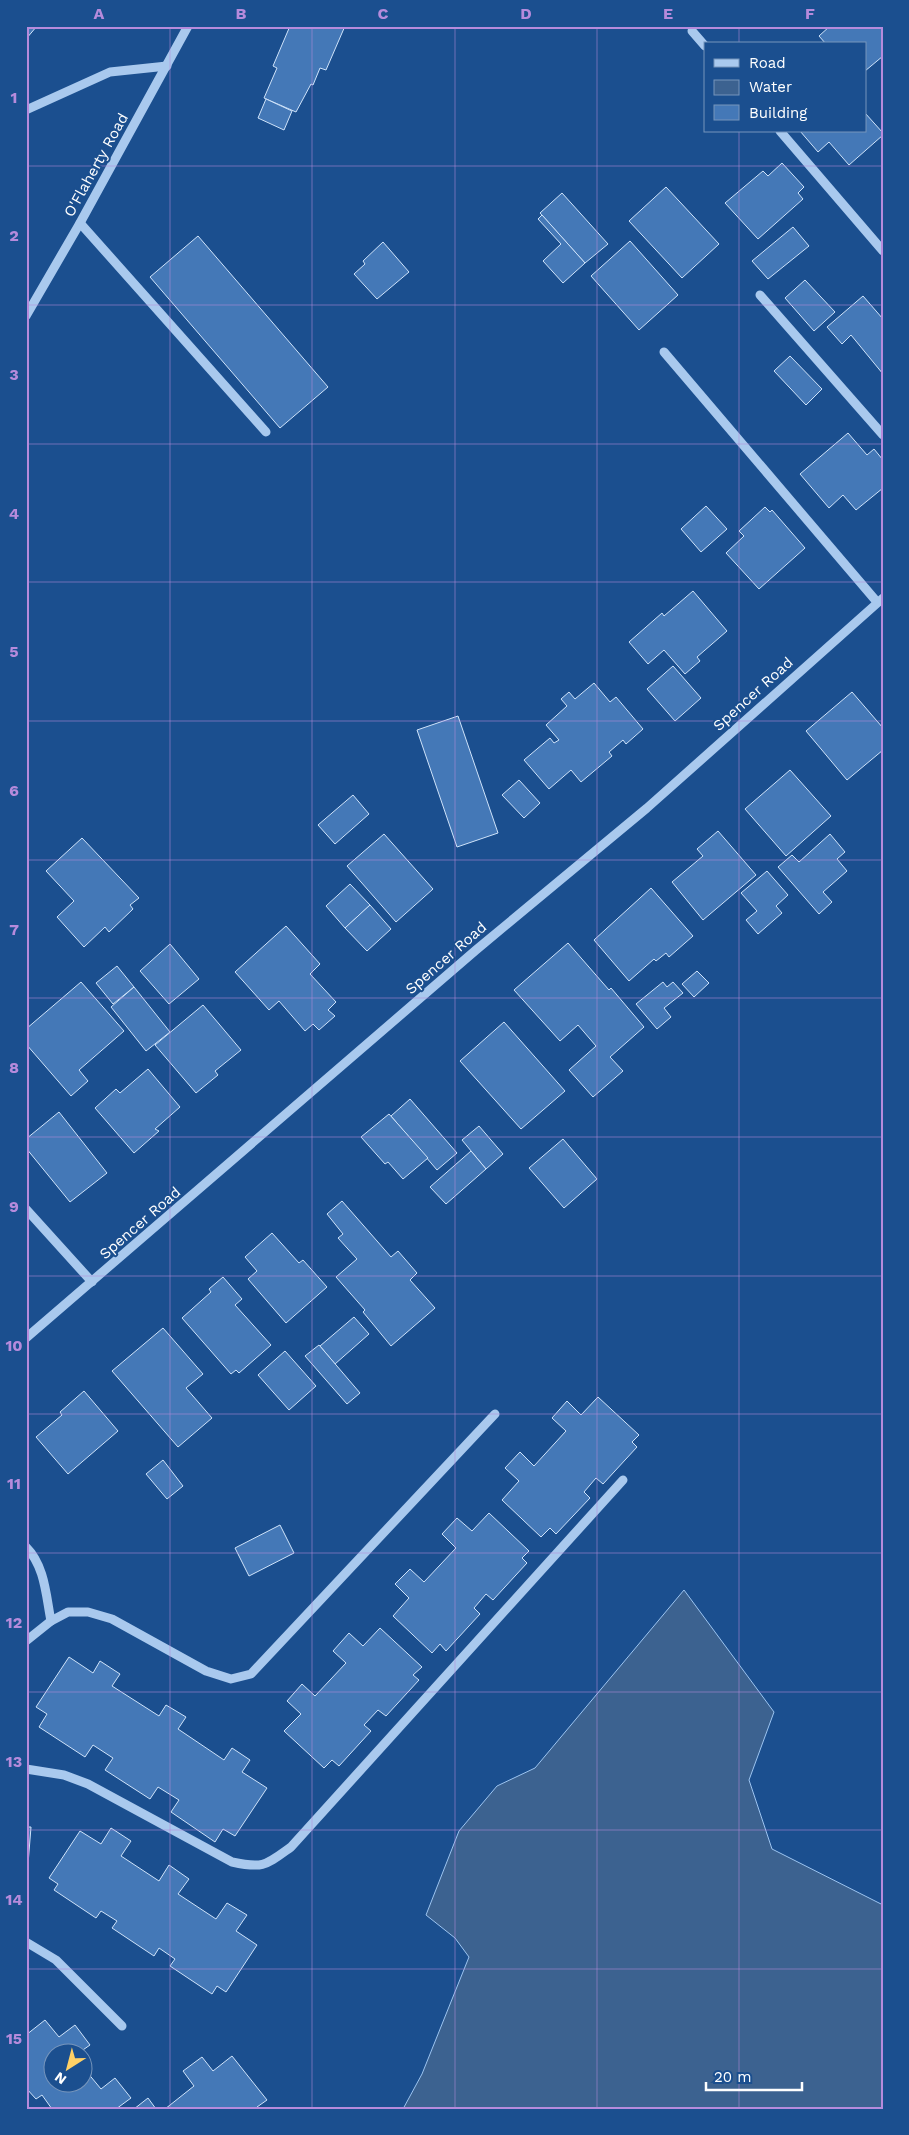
<svg xmlns="http://www.w3.org/2000/svg" width="909" height="2135" font-family="'Work Sans',sans-serif">
<style>
.water{fill:#3c6290;stroke:#9cc4f0}
.building{fill:#4478b7;stroke:#cfe3fa}
.lines{fill:none;stroke-linecap:round;stroke-linejoin:round}
.minor{stroke:#a9c9ee;stroke-width:9}
.grid{fill:none;stroke:#b68bdc;stroke-width:1;stroke-opacity:0.55}
.labels{text-anchor:middle;stroke-width:4;stroke-linejoin:round;paint-order:stroke}
.street-label{font-size:15px;fill:#fff;stroke:#1b4f8f}
.neatline{fill:none;stroke:#b68bdc;stroke-width:2}
.grid-label{font-size:16px;text-anchor:middle;font-weight:bold;fill:#b68bdc}
</style>
<rect width="100%" height="100%" fill="#1b4f8f"/>
<polygon class="water" points="684,1590 774,1712 749,1780 772,1849 883,1905 883,2109 403,2109 422,2074 469,1957 455,1938 426,1915 459,1831 497,1786 535,1768"/>
<g class="building">
<polygon points="26,26 37,26 26,39"/>
<polygon points="290,26 345,26 326,70 320,68 313,85 311,84 296,112 264,98 277,68 273,66"/>
<polygon points="830,26 883,26 883,56 865,71 865,44 826,44 819,36"/>
<polygon points="266,99 292,111 284,130 258,118"/>
<polygon points="865,113 883,133 883,135 849,165 829,142 818,152 800,131 865,131"/>
<polygon points="782,163 804,187 798,193 803,199 758,239 725,203 763,171 768,176"/>
<polygon points="666,187 719,244 682,278 629,221"/>
<polygon points="562,193 608,244 585,263 540,213"/>
<polygon points="542,215 585,263 563,283 543,261 561,244 538,219"/>
<polygon points="793,227 809,246 768,279 752,261"/>
<polygon points="198,236 328,387 280,428 150,277"/>
<polygon points="630,241 678,295 639,330 591,276"/>
<polygon points="383,242 409,272 377,299 354,274 365,264 363,261"/>
<polygon points="805,280 835,312 814,331 785,298"/>
<polygon points="863,296 883,319 883,374 851,335 842,344 827,327"/>
<polygon points="790,356 822,389 806,405 774,371"/>
<polygon points="848,433 867,455 874,449 883,460 883,488 856,510 843,495 829,508 800,474"/>
<polygon points="706,506 727,529 701,552 681,529"/>
<polygon points="765,507 770,512 772,510 805,548 759,589 726,553 744,536 739,531"/>
<polygon points="693,591 727,631 697,657 700,661 685,674 664,650 648,664 629,642 662,613 664,616"/>
<polygon points="673,666 701,698 675,721 647,689"/>
<polygon points="594,683 610,702 616,697 643,729 626,744 623,740 609,752 612,756 581,782 571,770 549,789 524,760 550,738 554,743 559,740 546,725 567,706 561,699 569,692 575,699"/>
<polygon points="852,692 883,728 883,750 847,780 806,731"/>
<polygon points="458,716 498,833 457,847 417,730"/>
<polygon points="790,770 831,816 786,856 745,809"/>
<polygon points="519,780 540,803 524,818 502,795"/>
<polygon points="353,795 369,814 335,844 318,825"/>
<polygon points="718,831 756,875 703,920 672,882 703,856 697,849"/>
<polygon points="384,834 433,889 396,922 347,866"/>
<polygon points="830,834 845,852 837,859 847,871 823,892 832,902 819,914 778,867 792,855 799,862"/>
<polygon points="82,838 139,898 130,905 133,909 109,932 105,927 84,947 57,917 74,901 46,871"/>
<polygon points="767,871 788,895 776,906 782,913 758,934 746,920 757,911 741,893"/>
<polygon points="350,884 370,905 345,928 326,906"/>
<polygon points="651,888 693,936 669,957 666,953 656,961 654,959 629,981 594,940"/>
<polygon points="370,905 391,929 367,951 345,928"/>
<polygon points="286,926 320,964 310,974 336,1002 328,1010 335,1016 319,1030 313,1024 305,1031 279,1001 269,1010 235,972"/>
<polygon points="568,943 609,990 611,988 644,1027 610,1057 623,1071 593,1097 569,1070 596,1046 578,1025 560,1041 514,990"/>
<polygon points="170,944 199,979 169,1004 140,971"/>
<polygon points="117,966 134,987 113,1004 96,983"/>
<polygon points="697,971 709,983 694,997 682,984"/>
<polygon points="81,982 124,1031 79,1070 88,1081 71,1096 26,1044 26,1029"/>
<polygon points="663,982 667,987 673,982 683,993 664,1008 671,1017 657,1029 636,1004"/>
<polygon points="134,987 170,1032 146,1051 111,1007"/>
<polygon points="203,1005 241,1050 215,1071 218,1075 196,1093 155,1045"/>
<polygon points="504,1022 565,1091 521,1129 460,1061"/>
<polygon points="148,1069 180,1107 155,1129 159,1131 134,1153 95,1108 116,1089 120,1093"/>
<polygon points="410,1099 457,1153 437,1170 391,1116"/>
<polygon points="59,1112 107,1173 70,1202 26,1148 26,1139"/>
<polygon points="389,1114 428,1158 403,1179 388,1162 385,1164 361,1137"/>
<polygon points="479,1126 503,1154 486,1169 462,1140"/>
<polygon points="563,1139 597,1179 564,1208 529,1168"/>
<polygon points="471,1151 486,1169 446,1204 430,1187"/>
<polygon points="342,1201 391,1257 398,1251 417,1273 410,1280 435,1308 391,1346 363,1312 365,1310 336,1277 357,1259 338,1238 343,1234 327,1214"/>
<polygon points="272,1233 299,1263 303,1260 327,1287 286,1323 248,1279 257,1271 245,1257"/>
<polygon points="223,1277 242,1299 235,1305 271,1345 239,1373 236,1370 231,1374 182,1318 211,1292 209,1289"/>
<polygon points="354,1317 369,1334 335,1364 320,1346"/>
<polygon points="163,1328 203,1374 186,1388 212,1418 178,1447 112,1371"/>
<polygon points="319,1345 360,1393 347,1404 305,1356"/>
<polygon points="285,1351 316,1386 289,1410 258,1375"/>
<polygon points="84,1391 118,1431 68,1474 36,1437 62,1415 60,1412"/>
<polygon points="598,1397 639,1435 632,1442 637,1447 603,1484 596,1478 584,1492 590,1498 556,1534 550,1528 541,1537 502,1500 519,1481 505,1468 520,1452 534,1466 566,1431 552,1418 567,1401 581,1415"/>
<polygon points="163,1460 183,1486 167,1499 146,1474"/>
<polygon points="489,1513 529,1551 522,1558 527,1563 493,1600 486,1594 474,1608 480,1614 446,1651 440,1644 432,1653 393,1616 409,1598 395,1584 410,1569 424,1582 456,1548 442,1534 457,1518 472,1531"/>
<polygon points="280,1525 294,1553 249,1576 235,1548"/>
<polygon points="380,1628 422,1667 413,1675 419,1680 386,1716 378,1710 364,1725 371,1731 339,1766 332,1760 324,1768 284,1731 301,1714 287,1701 302,1684 315,1696 346,1663 333,1651 349,1633 363,1646"/>
<polygon points="69,1657 93,1673 100,1661 120,1674 112,1686 159,1716 166,1705 186,1717 178,1729 224,1760 232,1748 250,1760 242,1772 267,1788 235,1836 223,1829 215,1842 171,1812 179,1800 158,1787 150,1799 105,1770 113,1758 93,1745 85,1757 39,1727 47,1714 36,1707"/>
<polygon points="26,1827 31,1827 26,1889"/>
<polygon points="111,1828 131,1841 121,1856 159,1881 169,1865 189,1879 178,1894 216,1919 227,1903 247,1915 236,1931 257,1945 226,1992 217,1986 212,1994 170,1966 175,1959 159,1948 154,1956 112,1928 117,1921 101,1911 96,1918 54,1890 58,1884 49,1878 80,1831 101,1844"/>
<polygon points="45,2020 59,2037 75,2025 90,2045 80,2052 52,2052 52,2082 82,2082 82,2066 101,2089 115,2078 131,2098 116,2109 52,2109 42,2095 36,2099 26,2088 26,2035"/>
<polygon points="232,2056 267,2100 257,2107 258,2109 165,2109 194,2086 183,2071 202,2057 213,2071"/>
<polygon points="148,2098 156,2109 134,2109"/>
</g>
<g class="lines">
<g class="minor">
<polyline points="692,31 705,46"/>
<polyline points="26,110 110,72 167,66"/>
<polyline points="780,131 883,251"/>
<polyline points="80,223 266,432"/>
<polyline points="760,295 883,435"/>
<polyline points="26,316 80,223 188,26"/>
<polyline points="664,352 877,602"/>
<polyline points="26,1209 92,1282"/>
<polyline points="26,1338 476,950 647,808 883,598"/>
<path d="M26,1547C45,1566 46,1596 51,1621"/>
<polyline points="26,1641 51,1621 68,1612 88,1612 112,1619 206,1671 231,1679 251,1674 495,1414"/>
<path d="M26,1769L64,1775L88,1784L232,1862C264,1869 266,1865 291,1847L623,1480"/>
<polyline points="26,1942 56,1960 122,2026"/>
</g>
</g>
<path class="grid" d="M170,26V2109M312,26V2109M455,26V2109M597,26V2109M739,26V44M739,131V2109M26,166H883M26,305H883M26,444H883M26,582H883M26,721H883M26,860H883M26,998H883M26,1137H883M26,1276H883M26,1414H883M26,1553H883M26,1692H883M26,1830H883M26,1969H883"/>
<g class="labels">
<g class="street-label">
<text transform="translate(96 165) rotate(-61)" y="5">O'Flaherty Road</text>
<text transform="translate(753 694) rotate(-42)" y="5">Spencer Road</text>
<text transform="translate(446 958) rotate(-41)" y="5">Spencer Road</text>
<text transform="translate(140 1223) rotate(-41)" y="5">Spencer Road</text>
</g>
</g>
<rect width="909" height="2135" fill="none" stroke="#1b4f8f" stroke-width="55"/>
<rect x="704" y="42" width="162" height="90" fill="#1b4f8f" stroke="#7695bc"/>
<rect x="714" y="59" width="25" height="8" fill="#a9c9ee" stroke="#7695bc"/>
<text x="749" y="68" font-size="15" fill="#ffffff">Road</text>
<rect x="714" y="80" width="25" height="15" fill="#3c6290" stroke="#7695bc"/>
<text x="749" y="92" font-size="15" fill="#ffffff">Water</text>
<rect x="714" y="105" width="25" height="15" fill="#4478b7" stroke="#7695bc"/>
<text x="749" y="118" font-size="15" fill="#ffffff">Building</text>
<g transform="translate(68 2068) rotate(216)"><circle r="24" fill="#1b4f8f" stroke="#7695bc"/>
<path d="M0-4L9 19L0 12L-9 19Z" fill="#ffd166"/>
<text y="-8" font-size="14" font-weight="bold" text-anchor="middle" fill="#ffffff">N</text>
</g>
<path d="M706 2082v8h96v-8" fill="none" stroke="#ffffff" stroke-width="2.5"/>
<text x="714" y="2082" font-size="15" fill="#ffffff" stroke="#1b4f8f" stroke-width="4" paint-order="stroke">20 m</text>
<rect x="28" y="28" width="854" height="2080" class="neatline"/>
<g class="grid-label">
<text x="99" y="19">A</text>
<text x="241" y="19">B</text>
<text x="383" y="19">C</text>
<text x="526" y="19">D</text>
<text x="668" y="19">E</text>
<text x="810" y="19">F</text>
<text x="14" y="103">1</text>
<text x="14" y="241">2</text>
<text x="14" y="380">3</text>
<text x="14" y="519">4</text>
<text x="14" y="657">5</text>
<text x="14" y="796">6</text>
<text x="14" y="935">7</text>
<text x="14" y="1073">8</text>
<text x="14" y="1212">9</text>
<text x="14" y="1351">10</text>
<text x="14" y="1489">11</text>
<text x="14" y="1628">12</text>
<text x="14" y="1767">13</text>
<text x="14" y="1905">14</text>
<text x="14" y="2044">15</text>
</g>
</svg>
